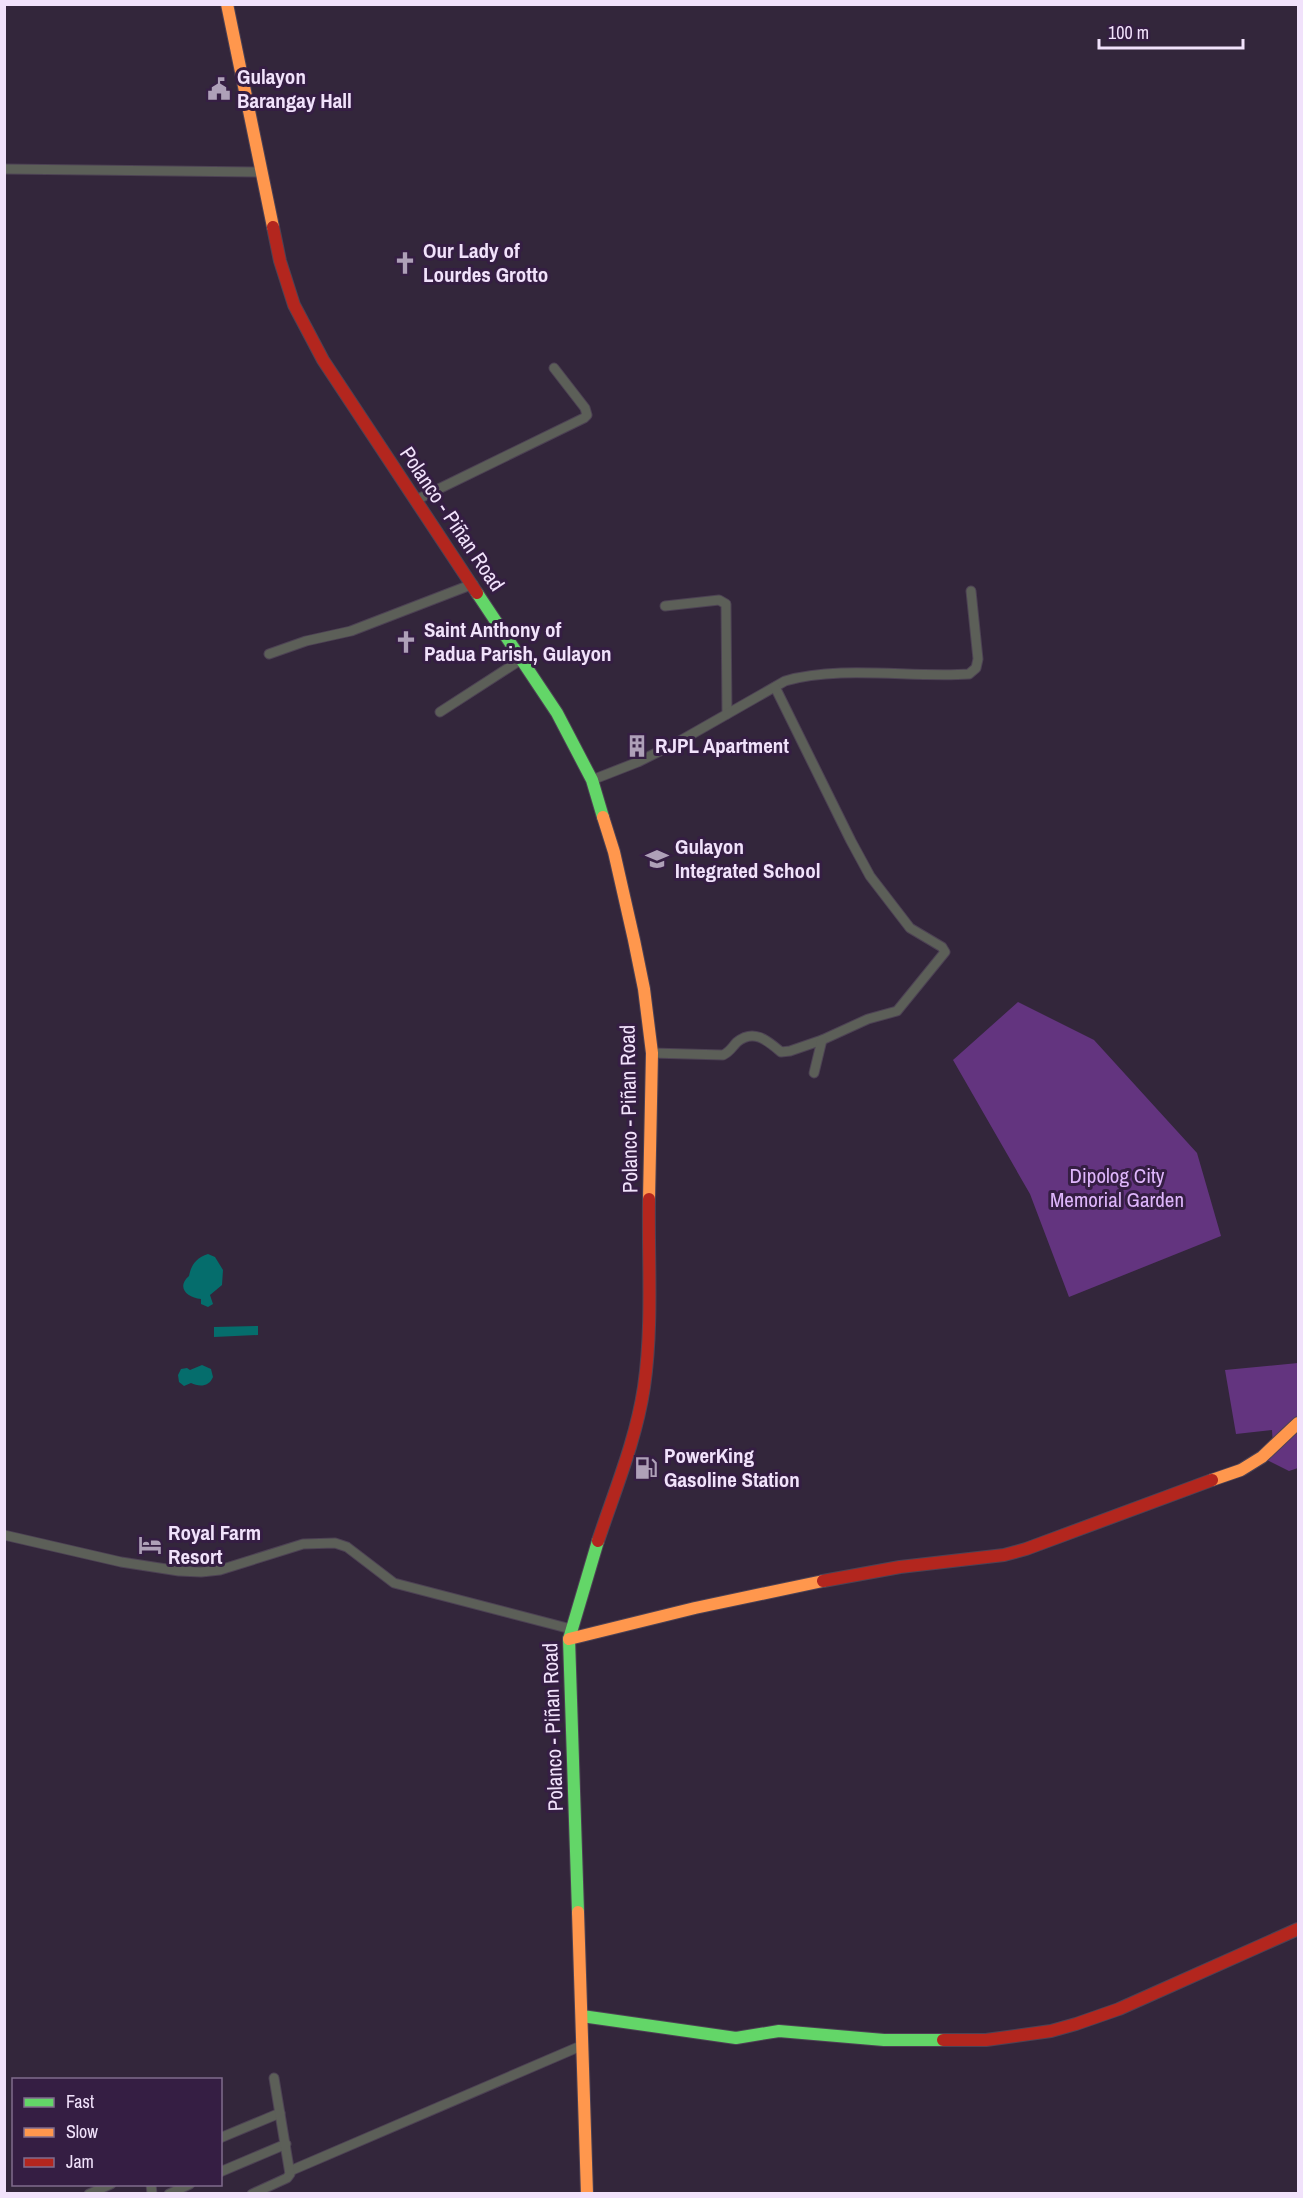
<svg xmlns="http://www.w3.org/2000/svg" width="1303" height="2198" font-family="'Archivo Narrow',sans-serif">
<style>
.green{fill:#63347f}
.water{fill:#056d6c}
.lines{fill:none;stroke-linecap:round;stroke-linejoin:round}
.street-casing{stroke:#4d4254;stroke-width:11}
.fast-casing{stroke:#4d4254;stroke-width:14}
.slow-casing{stroke:#4d4254;stroke-width:14}
.jam-casing{stroke:#4d4254;stroke-width:14}
.street{stroke:#5c5f58;stroke-width:9}
.fast{stroke:#63d668;stroke-width:12}
.slow{stroke:#ff974d;stroke-width:12}
.jam{stroke:#b3261e;stroke-width:12}
.labels{text-anchor:middle;stroke-width:6;stroke-linejoin:round;paint-order:stroke}
.poi-label{font-size:21px;font-weight:bold;fill:#f1e2fb;stroke:#351e43;text-anchor:start}
.street-label{font-size:21px;fill:#f1e2fb;stroke:#351e43}
.park-label{font-size:21px;fill:#dfb6fc;stroke:#351e43}
</style>
<rect width="100%" height="100%" fill="#33263b"/>
<g class="green">
<polygon points="1018,1002 1094,1040 1197,1153 1221,1236 1069,1297 1030,1194 953,1060"/>
<polygon points="1298,1363 1298,1468 1289,1471 1267,1460 1273,1446 1272,1430 1236,1434 1225,1370"/>
</g>
<g class="water">
<path d="M208,1254L215,1257L223,1270L222,1285L210,1295L213,1304L208,1307L201,1304V1299C187,1298 176,1287 189,1276C191,1265 197,1257 208,1254Z"/>
<polygon points="258,1326 258,1335 214,1337 214,1327"/>
<path d="M202,1365L211,1369L213,1377C209,1387 199,1387 191,1383L184,1386L179,1382L178,1375L181,1369L187,1368L190,1370Z"/>
</g>
<g class="lines">
<g class="street-casing">
<g id="street">
<polyline points="4,169 262,172"/>
<polyline points="416,500 584,418 587,415 585,408 554,368"/>
<polyline points="665,606 719,600 726,604 727,714"/>
<polyline points="269,654 306,641 351,631 473,584"/>
<polyline points="440,712 522,659"/>
<path d="M592,780L638,762L678,742L785,681C840,665 911,678 969,674L976,668L978,659L971,591"/>
<path d="M652,1053L723,1055C730,1052 732,1047 737,1042C754,1028 768,1041 781,1052L790,1051L822,1040L868,1019L897,1011L945,952L942,947L910,928L870,876L851,841L775,687"/>
<polyline points="814,1073 822,1040"/>
<polyline points="4,1535 121,1562 179,1571 201,1572 220,1570 303,1544 335,1543 347,1547 394,1583 571,1629"/>
<polyline points="220,2138 280,2113"/>
<polyline points="290,2171 583,2045"/>
<polyline points="220,2172 286,2144"/>
<polyline points="151,2184 152,2194"/>
<polyline points="89,2194 111,2184"/>
<polyline points="169,2194 190,2184"/>
<polyline points="252,2194 287,2178 290,2174 274,2078"/>
</g>
</g>
<g class="fast-casing">
<g id="fast">
<polyline points="477,593 557,713 592,780 603,817"/>
<polyline points="578,1912 569,1639 598,1541"/>
<polyline points="582,2016 736,2038 779,2031 884,2040 943,2040"/>
</g>
</g>
<g class="slow-casing">
<g id="slow">
<polyline points="227,4 273,227"/>
<polyline points="603,817 614,852 634,940 644,989 652,1053 649,1199"/>
<polyline points="1212,1480 1241,1470 1262,1457 1298,1423"/>
<polyline points="569,1639 695,1608 823,1581"/>
<polyline points="578,1912 587,2194"/>
</g>
</g>
<g class="jam-casing">
<g id="jam">
<polyline points="273,227 280,261 294,305 323,360 477,593"/>
<path d="M598,1541C615,1490 636,1440 644,1387C653,1325 648,1261 649,1199"/>
<polyline points="823,1581 900,1567 1004,1555 1026,1549 1212,1480"/>
<polyline points="943,2040 986,2040 1051,2031 1076,2024 1119,2009 1298,1929"/>
</g>
</g>
<use href="#street" class="street"/>
<use href="#fast" class="fast"/>
<use href="#slow" class="slow"/>
<use href="#jam" class="jam"/>
</g>
<defs>
<g id="civic-bare" transform="scale(1.8)"><path d="M-.6-6.5H3V-4.5H.6V-3L4-1V1h2V6H-6V1h2V-1L-.6-3ZM-1.2 2.5V6h2.4V2.5Z" fill="#aea0b8" stroke="#351e43" stroke-width="2.5" paint-order="stroke"/></g>
<g id="church-bare" transform="scale(1.8)"><path d="M-1.2-6h2.4v3.5h3.3v2.4h-3.3V6h-2.4V-.1h-3.3v-2.4h3.3Z" fill="#aea0b8" stroke="#351e43" stroke-width="2.5" paint-order="stroke"/></g>
<g id="building-bare" transform="scale(1.8)"><path d="M-4-6H4V6H1V3H-1V6H-4ZM-2.5-4.3h1.7v1.8h-1.7ZM.8-4.3h1.7v1.8H.8ZM-2.5-1h1.7V.8h-1.7ZM.8-1h1.7V.8H.8Z" fill="#aea0b8" stroke="#351e43" stroke-width="2.5" paint-order="stroke"/></g>
<g id="school-bare" transform="scale(1.8)"><path d="M0-5L7-2L0 1L-7-2ZM-4 1L0 2.5L4 1V4Q0 6-4 4Z" fill="#aea0b8" stroke="#351e43" stroke-width="2.5" paint-order="stroke"/></g>
<g id="fuel-bare" transform="scale(1.8)"><path d="M-5.5-6h7V0h2V4h1.3V-2.5L3-4.5l.8-.8L6-3V5H2.5V1h-1V6h-7ZM-4.2-4.7v3.2H.2V-4.7Z" fill="#aea0b8" stroke="#351e43" stroke-width="2.5" paint-order="stroke"/></g>
<g id="hotel-bare" transform="scale(1.8)"><path d="M-6-4.5h1.5V1H6V5H4.5V3h-9V5H-6ZM-4 0a1.8 1.8 0 1 1 3.6 0ZM.5 0V-2.5h3Q6-2.5 6 0Z" fill="#aea0b8" stroke="#351e43" stroke-width="2.5" paint-order="stroke"/></g>
</defs>
<g fill-rule="evenodd">
<use href="#civic-bare" x="219" y="89"/>
<use href="#church-bare" x="405" y="263"/>
<use href="#church-bare" x="406" y="642"/>
<use href="#building-bare" x="637" y="746"/>
<use href="#school-bare" x="657" y="859"/>
<use href="#fuel-bare" x="646" y="1468"/>
<use href="#hotel-bare" x="150" y="1545"/>
</g>
<g class="labels">
<g class="poi-label">
<text x="237" y="84">Gulayon<tspan x="237" dy="24">Barangay Hall</tspan></text>
<text x="423" y="258">Our Lady of<tspan x="423" dy="24">Lourdes Grotto</tspan></text>
<text x="424" y="637">Saint Anthony of<tspan x="424" dy="24">Padua Parish, Gulayon</tspan></text>
<text x="655" y="753">RJPL Apartment</text>
<text x="675" y="854">Gulayon<tspan x="675" dy="24">Integrated School</tspan></text>
<text x="664" y="1463">PowerKing<tspan x="664" dy="24">Gasoline Station</tspan></text>
<text x="168" y="1540">Royal Farm<tspan x="168" dy="24">Resort</tspan></text>
</g>
<g class="street-label">
<text transform="translate(452 519) rotate(56)" y="7">Polanco - Piñan Road</text>
<text transform="translate(629 1109) rotate(-91)" y="7">Polanco - Piñan Road</text>
<text transform="translate(553 1727) rotate(-92)" y="7">Polanco - Piñan Road</text>
</g>
<g class="park-label">
<text x="1117" y="1183">Dipolog City<tspan x="1117" dy="24">Memorial Garden</tspan></text>
</g>
</g>
<rect width="1303" height="2198" fill="none" stroke="#f1e2fb" stroke-width="12"/>
<rect x="12" y="2078" width="210" height="108" fill="#351e43" stroke="#806c8d" stroke-width="1.5"/>
<rect x="24" y="2098" width="30" height="9" fill="#63d668" stroke="#806c8d" stroke-width="1.5"/>
<text x="66" y="2108" font-size="18" fill="#f1e2fb">Fast</text>
<rect x="24" y="2128" width="30" height="9" fill="#ff974d" stroke="#806c8d" stroke-width="1.5"/>
<text x="66" y="2138" font-size="18" fill="#f1e2fb">Slow</text>
<rect x="24" y="2158" width="30" height="9" fill="#b3261e" stroke="#806c8d" stroke-width="1.5"/>
<text x="66" y="2168" font-size="18" fill="#f1e2fb">Jam</text>
<path d="M1099 39v9h144v-9" fill="none" stroke="#f1e2fb" stroke-width="3"/>
<text x="1108" y="39" font-size="18" fill="#f1e2fb" stroke="#351e43" stroke-width="4.5" paint-order="stroke">100 m</text>
</svg>
